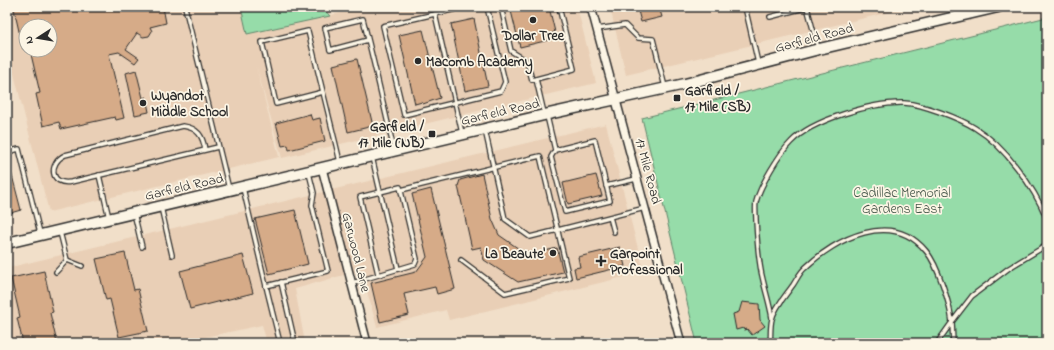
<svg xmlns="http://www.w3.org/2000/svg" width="1054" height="350" font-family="'Indie Flower',sans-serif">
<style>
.built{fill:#e9cfb6;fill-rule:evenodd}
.green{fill:#96dca9;stroke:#60846a}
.building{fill:#d6ab88;stroke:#2b2b2b}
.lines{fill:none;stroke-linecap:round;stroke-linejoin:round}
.lane-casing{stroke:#2b2b2b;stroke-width:6}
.street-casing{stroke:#2b2b2b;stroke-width:10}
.secondary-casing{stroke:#2b2b2b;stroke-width:13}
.lane{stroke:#fcf5e5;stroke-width:3.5}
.street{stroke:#fcf5e5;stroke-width:7}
.secondary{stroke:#fcf5e5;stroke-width:10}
.poi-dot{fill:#2b2b2b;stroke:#fcf5e5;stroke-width:1.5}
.labels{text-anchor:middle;stroke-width:3.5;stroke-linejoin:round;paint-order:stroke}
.poi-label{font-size:14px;font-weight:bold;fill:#2b2b2b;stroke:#fcf5e5;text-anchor:start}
.street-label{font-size:14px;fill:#2b2b2b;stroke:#fcf5e5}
.park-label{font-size:14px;fill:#46574a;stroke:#fcf5e5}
</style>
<rect width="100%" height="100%" fill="#f1dfc9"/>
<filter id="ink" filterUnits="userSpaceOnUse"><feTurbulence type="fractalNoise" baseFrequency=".025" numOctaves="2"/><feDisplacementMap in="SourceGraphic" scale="8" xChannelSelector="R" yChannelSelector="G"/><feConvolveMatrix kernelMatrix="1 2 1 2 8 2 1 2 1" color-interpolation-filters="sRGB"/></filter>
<g filter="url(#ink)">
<g class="built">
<path d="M7,7H241L248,34L367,7H577L596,83L282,158L256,65L279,157L49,212L7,46ZM26,26H50V50H26Z"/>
<polygon points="610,7 911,7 626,75"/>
<polygon points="606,124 644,272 449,320 446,310 377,327 361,270 295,289 305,343 267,343 262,325 177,343 7,343 7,268"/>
</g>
<g class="green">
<polygon points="241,7 322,7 330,16 247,34"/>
<polygon points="1047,17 1047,343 697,343 642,118"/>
</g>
<g class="building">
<polygon points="23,7 163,7 166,23 150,27 152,31 149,36 143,37 137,33 126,49 139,58 135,63 119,52 109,54 124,118 116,120 115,117 61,129 59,122 43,126 36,94 40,93 30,50 50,50 50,26 26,26 26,49 23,49 14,9"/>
<polygon points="510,7 549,7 555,32 552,33 553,39 520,47"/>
<polygon points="637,7 659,7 662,17 641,22"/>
<polygon points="474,19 488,86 465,91 451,24"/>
<polygon points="423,30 440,98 423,104 422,102 415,104 399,35"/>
<polygon points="357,59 373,126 348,132 333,65"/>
<polygon points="136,70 143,98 146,97 149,112 135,115 126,73"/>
<polygon points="310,114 312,120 320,118 325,141 289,150 288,145 282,146 276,123"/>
<polygon points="7,164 9,164 21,210 7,214"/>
<polygon points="482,174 492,219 499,235 522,251 537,253 557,248 563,272 518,282 484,260 481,247 472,249 458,186 460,180"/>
<polygon points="596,175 602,196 568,204 563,183"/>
<polygon points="431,189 455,289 437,294 435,287 404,294 409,315 380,322 371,283 416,272 427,257 412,194"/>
<polygon points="295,210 308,264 269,274 255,219"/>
<polygon points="620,247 625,266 576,278 574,268 580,267 578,257"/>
<polygon points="125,253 134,290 138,289 148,331 119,337 110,299 106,300 96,259"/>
<polygon points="243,255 253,293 190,309 180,271"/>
<polygon points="44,271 53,312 50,313 57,343 23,343 17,318 20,317 11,278"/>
<polygon points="742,302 759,304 760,320 765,326 752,335 747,329 744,330 743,328 736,330 733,314 739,312"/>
</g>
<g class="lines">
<g class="lane-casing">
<g id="lane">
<polyline points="185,7 229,189"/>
<polyline points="465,7 383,26 404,115 501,91 505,82 487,7"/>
<polyline points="501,7 511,51 527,61 532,80 574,69 559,7"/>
<polyline points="745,7 758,63"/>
<polyline points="807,7 818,48"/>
<polyline points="435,14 462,133"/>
<polyline points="770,17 808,7"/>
<polyline points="597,29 625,25 638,38 653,39 665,87"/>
<path d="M368,40L330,50L325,28L363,19C374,62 384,106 394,150"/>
<polyline points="536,79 544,113"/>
<polyline points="323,92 276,104 262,42 308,31 336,145 340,162"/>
<polyline points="547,116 555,150 595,140 610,201 565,212 551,157 555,150"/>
<polyline points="485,130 505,219 530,237 645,208"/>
<path d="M205,150C203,136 198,128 183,126L65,155C48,163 50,186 71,182L218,147"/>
<polyline points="7,152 19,149 40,233"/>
<polyline points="372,157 398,269"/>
<polyline points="99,175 109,218"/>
<polyline points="606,186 636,179"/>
<polyline points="243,188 266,286 328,271 312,205 314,193 309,173"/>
<polyline points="401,190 540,156 569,278 505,293 461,260"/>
<polyline points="161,207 172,255"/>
<polyline points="134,213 142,247"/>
<polyline points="610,217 614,232"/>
<polyline points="60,232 67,260"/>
<polyline points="56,272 67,260 82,266"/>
<polyline points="281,282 295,343"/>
<polyline points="352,283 415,264 417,259 400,187 360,197 378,274"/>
<polyline points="266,286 280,343"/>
<path d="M772,318C770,305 766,293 763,280C758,261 757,240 756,220C756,214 755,207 756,202C760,186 779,154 791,142C812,120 873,102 904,103C922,104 959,118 975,128C1005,146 1034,187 1047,219"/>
<path d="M770,343C771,336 770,326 772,319C775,307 786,295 793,285C797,279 800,272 805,268C836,238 892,210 926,251C938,265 950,304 952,322L937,343"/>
<polyline points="953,343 952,322 972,296 1009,268 1047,245"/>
</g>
</g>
<g class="street-casing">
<g id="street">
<polyline points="591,7 681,343"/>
<polyline points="322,168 367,343"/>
</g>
</g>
<g class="secondary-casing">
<polyline id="secondary" points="7,243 544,115 685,84 819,49 998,7"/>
</g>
<use href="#lane" class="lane"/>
<use href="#street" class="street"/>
<use href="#secondary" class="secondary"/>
</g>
</g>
<g class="poi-dot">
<circle cx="533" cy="20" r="4"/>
<circle cx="418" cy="61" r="4"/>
<rect x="673" y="94" width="8" height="8" rx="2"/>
<circle cx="143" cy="103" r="4"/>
<rect x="428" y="130" width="8" height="8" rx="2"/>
<circle cx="553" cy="253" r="4"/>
<path d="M599 255h4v4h4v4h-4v4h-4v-4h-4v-4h4z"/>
</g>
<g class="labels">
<g class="poi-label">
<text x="533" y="40" text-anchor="middle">Dollar Tree</text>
<text x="426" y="66">Macomb Academy</text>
<text x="685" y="95">Garfield /<tspan x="685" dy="16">17 Mile (SB)</tspan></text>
<text x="151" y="100">Wyandot<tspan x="151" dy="16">Middle School</tspan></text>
<text x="424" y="131" text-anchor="end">Garfield /<tspan x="424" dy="16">17 Mile (NB)</tspan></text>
<text x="545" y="258" text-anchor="end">La Beaute'</text>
<text x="610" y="258">Garpoint<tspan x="610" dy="16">Professional</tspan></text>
</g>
<g class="street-label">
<text transform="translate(814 37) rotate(-15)" y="5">Garfield Road</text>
<text transform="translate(500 111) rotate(-13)" y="5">Garfield Road</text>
<text transform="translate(649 171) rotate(75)" y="5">17 Mile Road</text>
<text transform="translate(184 186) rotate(-13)" y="5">Garfield Road</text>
<text transform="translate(357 252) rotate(76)" y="5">Garwood Lane</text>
</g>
<g class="park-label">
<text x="902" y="197">Cadillac Memorial<tspan x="902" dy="16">Gardens East</tspan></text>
</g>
</g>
<rect width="1054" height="350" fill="none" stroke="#fcf5e5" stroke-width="24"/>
<rect x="12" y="12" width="1030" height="326" fill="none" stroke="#2b2b2b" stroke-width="1.5" filter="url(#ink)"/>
<g transform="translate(38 38) rotate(258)"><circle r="19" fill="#fcf5e5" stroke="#a8a49b"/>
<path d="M0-3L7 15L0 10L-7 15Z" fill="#2b2b2b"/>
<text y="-6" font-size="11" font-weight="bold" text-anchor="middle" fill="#2b2b2b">N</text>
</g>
</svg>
